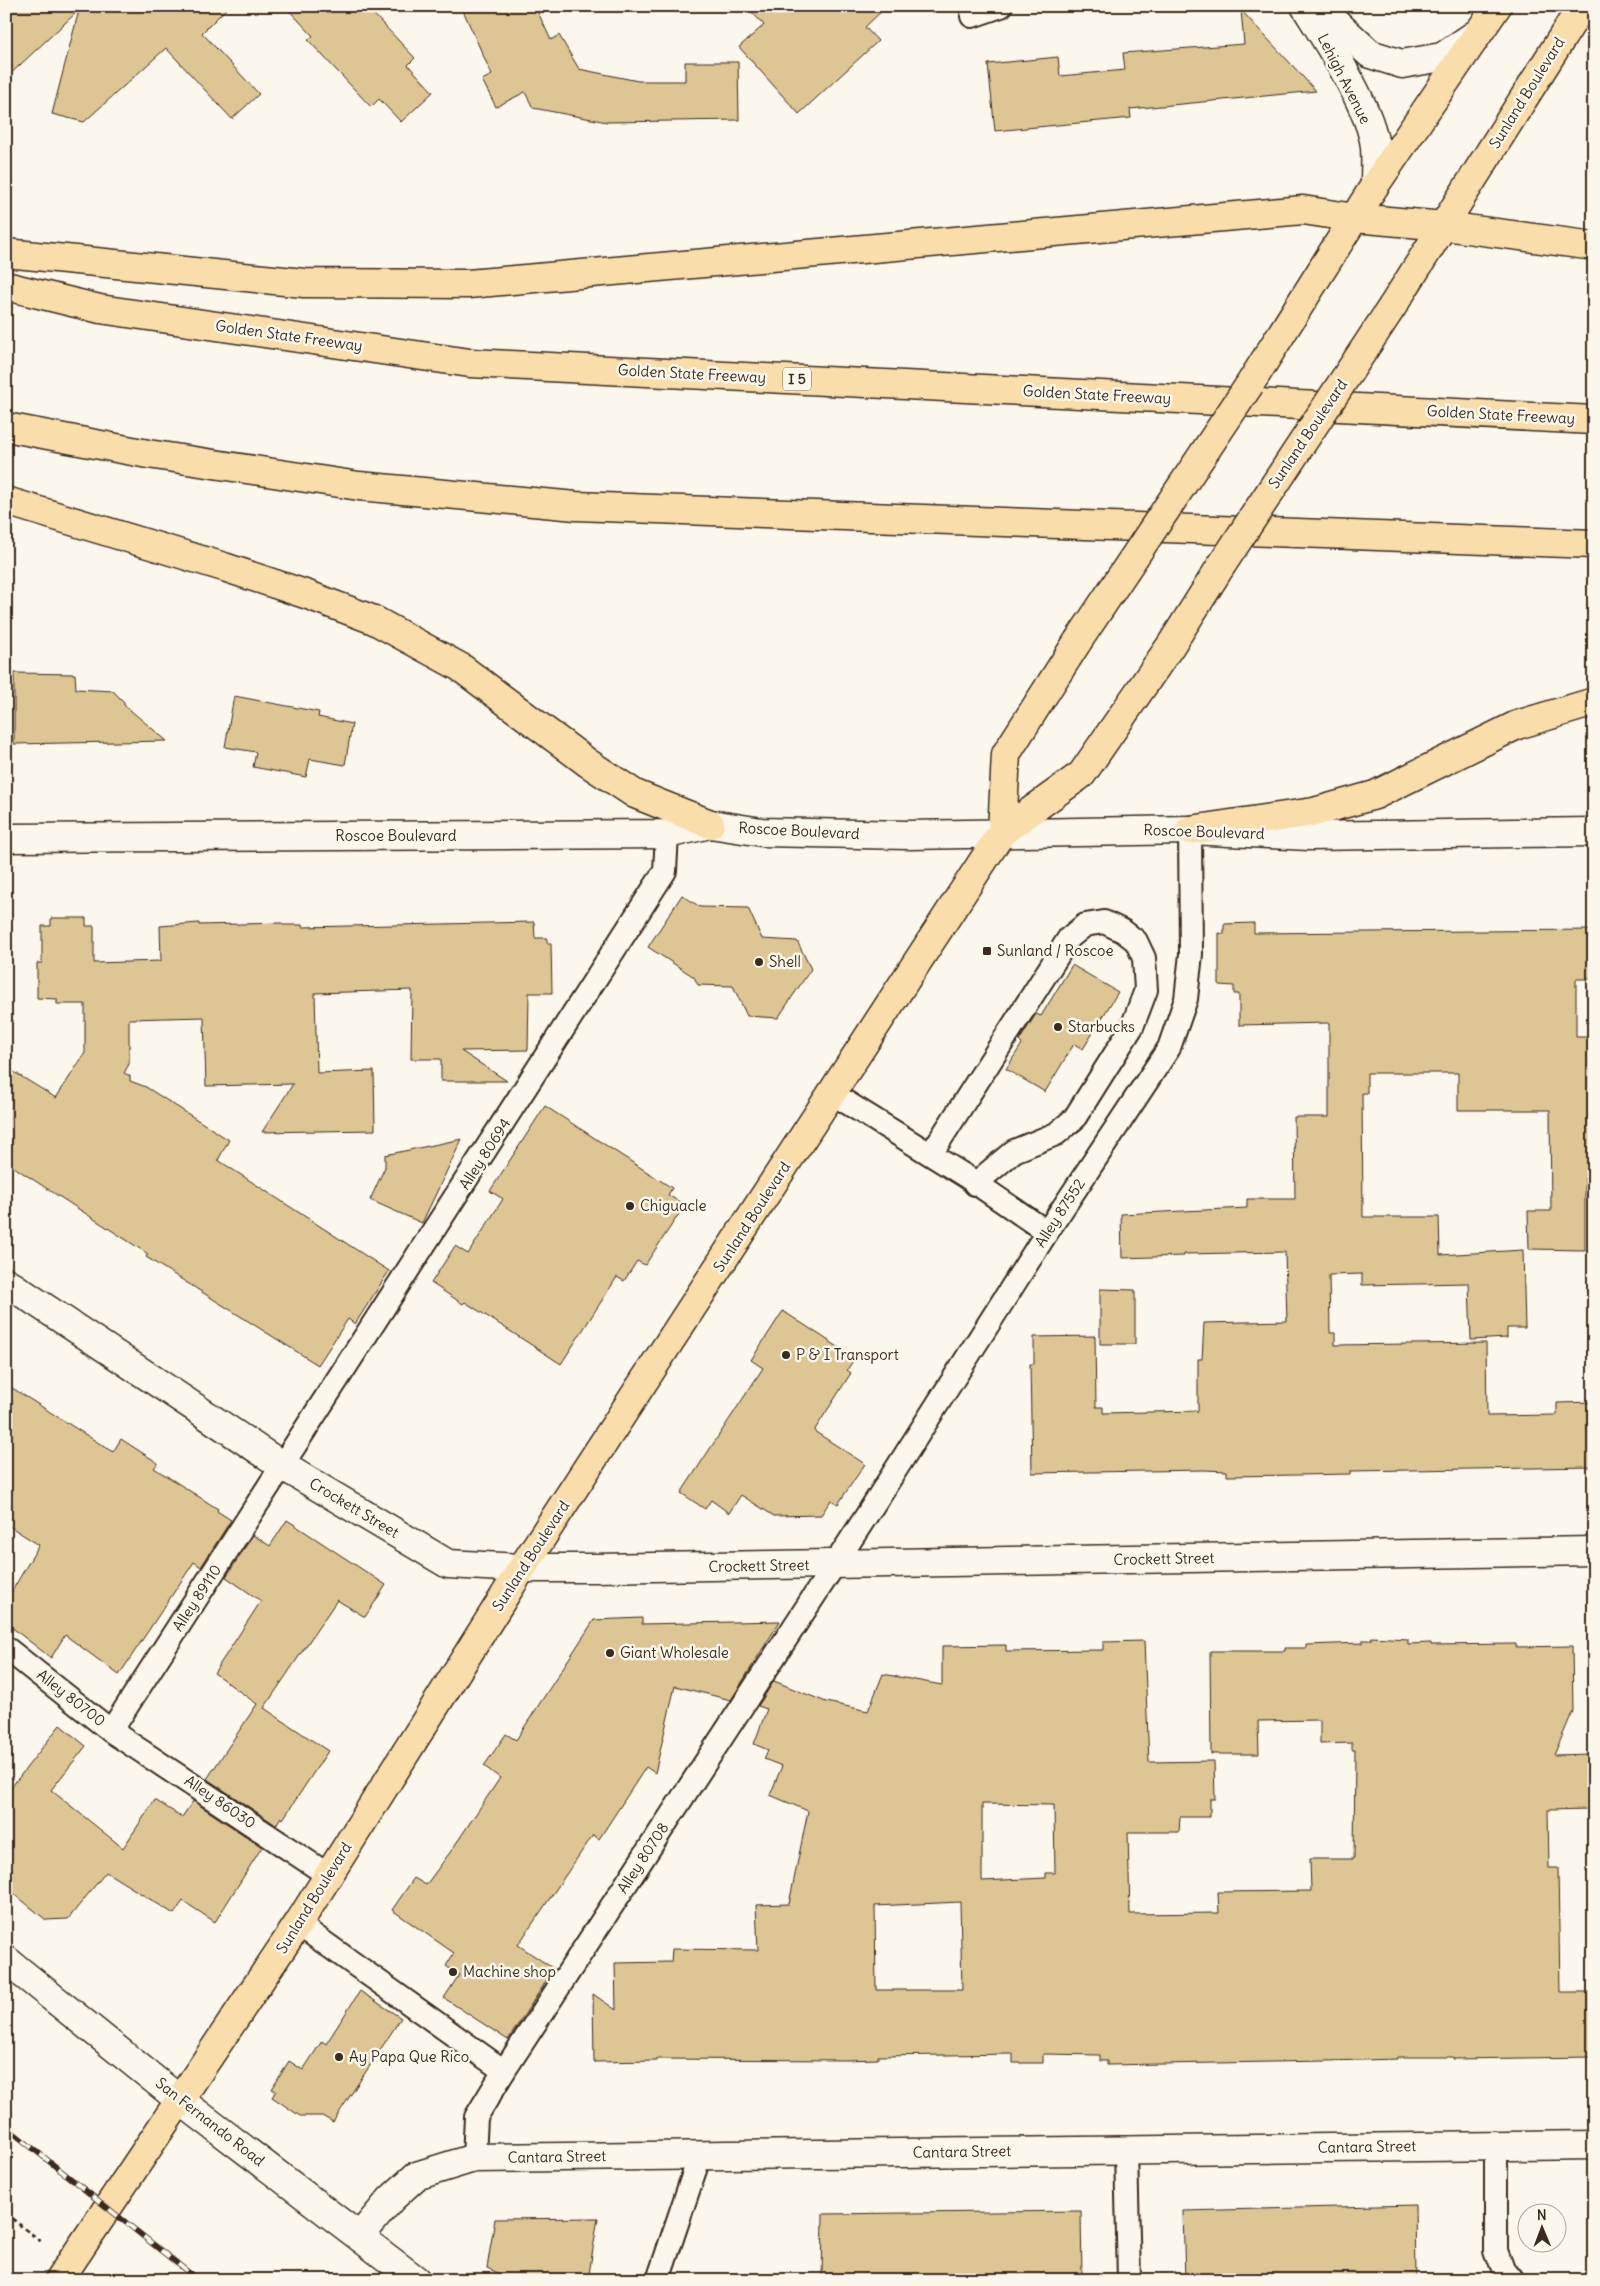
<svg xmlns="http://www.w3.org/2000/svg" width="1600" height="2286" font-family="Delius,sans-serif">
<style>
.building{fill:#ddc594;stroke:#3b2a1e;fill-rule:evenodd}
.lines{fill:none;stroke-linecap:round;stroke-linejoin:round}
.lane-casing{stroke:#3b2a1e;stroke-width:26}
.street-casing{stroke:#3b2a1e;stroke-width:31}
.secondary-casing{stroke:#3b2a1e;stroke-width:31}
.primary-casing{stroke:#3b2a1e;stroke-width:31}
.highway-casing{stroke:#3b2a1e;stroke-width:31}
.path{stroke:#3b2a1e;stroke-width:3;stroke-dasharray:4 4;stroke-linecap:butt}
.lane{stroke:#fbf7ec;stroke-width:22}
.street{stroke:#fbf7ec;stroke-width:28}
.secondary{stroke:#fbf7ec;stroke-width:28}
.primary{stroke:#f9deab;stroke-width:28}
.highway{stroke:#f9deab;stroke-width:28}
.rail-casing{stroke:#3b2a1e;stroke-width:5.5}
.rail{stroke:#fbf7ec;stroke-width:4;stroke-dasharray:11;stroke-linecap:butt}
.primary-bridge-casing{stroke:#3b2a1e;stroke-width:31;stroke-linecap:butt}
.primary-bridge{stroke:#f9deab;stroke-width:28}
.poi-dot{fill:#3b2a1e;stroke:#fbf7ec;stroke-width:2}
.labels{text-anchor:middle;stroke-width:5;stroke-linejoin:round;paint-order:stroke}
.shield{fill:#fbf7ec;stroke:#75685c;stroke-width:1}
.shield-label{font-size:14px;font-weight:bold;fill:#3b2a1e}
.street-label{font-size:15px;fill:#3b2a1e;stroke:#fbf7ec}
.poi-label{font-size:15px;fill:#3b2a1e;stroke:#fbf7ec;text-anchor:start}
</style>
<rect width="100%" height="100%" fill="#fbf7ec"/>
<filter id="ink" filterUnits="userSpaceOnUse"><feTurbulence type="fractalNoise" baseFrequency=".02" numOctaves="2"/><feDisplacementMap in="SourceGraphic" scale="10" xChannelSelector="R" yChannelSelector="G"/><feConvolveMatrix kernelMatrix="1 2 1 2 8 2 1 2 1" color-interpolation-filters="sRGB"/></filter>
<g filter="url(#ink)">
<g class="building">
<polygon points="6,6 229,6 202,33 259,94 232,119 166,48 84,122 52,114 79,10 6,78"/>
<polygon points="285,6 366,6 415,58 408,65 433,92 401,122 379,99 371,107 308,40 313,36"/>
<polygon points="461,6 535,6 551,40 559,35 579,69 638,81 685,81 685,62 738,62 739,120 607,122 533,108 525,92 496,107 482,80 492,75"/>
<polygon points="746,6 887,6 865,27 878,41 799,114 739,47 764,25"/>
<polygon points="1241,10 1316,91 1130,109 1131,118 995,131 988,64 1058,57 1060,76 1125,70 1123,53 1244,44"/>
<polygon points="14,673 75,674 76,689 113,691 124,702 124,705 167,741 14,744"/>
<polygon points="234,696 319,712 318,717 352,724 345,765 310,759 306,777 253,767 256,752 225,747"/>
<polygon points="682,895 700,907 748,908 762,939 797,941 811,969 778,1018 747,1016 733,986 698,985 694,977 648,947"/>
<polygon points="51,918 86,918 86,926 94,926 94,963 161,961 160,926 199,923 199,925 282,923 283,925 302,925 302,927 534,922 535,938 547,938 547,943 551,943 552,993 529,993 528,1050 461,1051 507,1081 441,1081 441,1059 411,1059 412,990 315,993 317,1073 374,1071 375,1130 262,1132 293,1084 206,1086 204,1017 129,1019 129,1064 124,1073 130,1076 130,1081 146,1087 229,1140 218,1160 389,1271 355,1324 348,1319 318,1365 146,1257 148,1254 6,1162 6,1067 56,1098 85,1053 85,1004 57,1004 57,999 37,998 37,963 42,963 42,926 51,926"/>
<polygon points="1254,923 1254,933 1594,930 1594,979 1576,979 1576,1037 1594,1037 1594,1178 1585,1178 1585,1250 1529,1249 1528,1211 1551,1211 1550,1110 1458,1110 1458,1073 1367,1073 1367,1093 1362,1093 1363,1217 1439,1217 1440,1255 1523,1250 1525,1328 1507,1328 1507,1338 1471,1340 1469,1283 1362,1285 1362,1274 1329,1275 1330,1333 1335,1333 1335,1345 1486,1343 1487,1416 1557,1415 1557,1403 1594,1402 1594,1467 1350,1471 1350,1474 1297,1475 1227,1476 1227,1471 1204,1470 1032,1473 1030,1364 1034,1364 1034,1337 1095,1336 1096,1407 1103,1407 1103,1413 1198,1411 1198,1359 1202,1359 1204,1323 1287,1321 1285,1252 1184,1254 1184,1256 1122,1258 1121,1214 1247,1208 1247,1199 1295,1199 1294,1117 1329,1117 1329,1023 1239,1025 1239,994 1234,994 1234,986 1219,985 1219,933 1224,934 1224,924"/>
<polygon points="1072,965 1118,992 1083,1049 1074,1044 1045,1092 1006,1069 1022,1044 1019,1041 1036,1014 1041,1016"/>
<polygon points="545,1106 672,1188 668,1195 685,1205 645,1265 637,1261 624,1281 617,1277 561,1364 465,1302 463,1304 431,1283 455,1246 468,1254 503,1199 490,1191"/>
<polygon points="462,1139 422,1223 370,1200 385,1167 385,1155"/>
<polygon points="1100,1289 1135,1290 1135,1344 1100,1344"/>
<polygon points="783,1311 855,1358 847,1370 851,1373 814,1431 865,1464 838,1504 831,1500 821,1515 774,1516 741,1495 729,1513 711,1500 705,1509 681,1493 763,1368 751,1360"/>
<polygon points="6,1384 113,1452 121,1439 158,1463 154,1468 218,1509 217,1511 231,1520 201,1567 194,1562 119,1675 65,1635 51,1658 6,1623 6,1601 39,1545 6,1524"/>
<polygon points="287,1520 386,1585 365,1617 337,1600 264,1708 328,1751 283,1819 281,1817 276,1825 207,1779 257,1704 214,1673 261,1601 226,1577 253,1535 270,1546"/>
<polygon points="642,1618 642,1624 780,1621 731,1700 675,1686 655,1773 646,1767 599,1839 593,1835 518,1945 554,1969 508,2040 444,1998 459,1975 446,1966 454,1953 392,1910 414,1878 426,1885 451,1851 500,1778 484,1766 506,1734 516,1740 594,1620"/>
<path d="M1371,1637L1408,1639V1644L1431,1643V1645L1516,1644V1647L1572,1646L1573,1711L1554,1755L1591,1754L1592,1790H1589V1809L1548,1810L1549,1868H1558L1560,1992H1594V2057L1453,2059V2057H1398V2059L1327,2061L1107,2065V2061H1100V2055L1043,2054V2063H1013V2054L878,2056V2059L847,2060L657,2059V2061L594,2062L593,1994L616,2010L615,1963L671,1962L672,1949L758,1950L756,1905L789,1904L808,1811L770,1795L782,1766L764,1759L768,1750L754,1744L767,1709L758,1706L774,1681L826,1702L868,1711L883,1674L942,1685V1646L1006,1645V1651L1103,1650V1642L1144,1641L1149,1762L1214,1761L1215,1799H1210V1817H1180L1179,1832H1128L1130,1914L1219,1913L1218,1892L1311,1891L1310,1859H1354L1355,1750H1352V1743L1320,1744V1720L1258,1721L1259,1754H1211L1210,1651H1285V1648H1306V1645L1363,1643V1640H1371ZM982,1804L1054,1805L1055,1873H1046V1878L982,1881ZM960,1902L962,1990H876L875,1906Z"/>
<polygon points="60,1725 86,1746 51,1790 123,1848 155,1800 182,1817 193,1801 262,1847 215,1922 183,1901 174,1914 106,1872 68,1919 46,1920 6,1887 6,1794"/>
<polygon points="360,1991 401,2018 333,2122 322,2116 300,2116 272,2097 276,2091 272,2089 289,2061 303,2070 322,2041 326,2044"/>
<polygon points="1415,2205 1416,2280 1185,2280 1183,2211"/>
<polygon points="1081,2211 1082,2280 822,2280 823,2214"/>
<polygon points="598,2218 588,2280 513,2280 487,2268 495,2219"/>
</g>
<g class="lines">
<g class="lane-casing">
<g id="lane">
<polyline points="972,16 1001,6"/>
<polyline points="833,1094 967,1177 1047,1232"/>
<polyline points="931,1154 1069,938 1085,925 1104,922 1123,931 1136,941 1144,958 1146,990 1132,1027 1074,1119 1056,1134 1014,1151 975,1184"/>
<polyline points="6,1648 111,1731 328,1875"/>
<polyline points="111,1731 665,871 667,834"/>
<polyline points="298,1924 504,2071"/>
<polyline points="1496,2146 1496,2251 1504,2272 1514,2280"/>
<polyline points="1126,2150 1129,2280"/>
<polyline points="474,2158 476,2117 504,2071 865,1518 1047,1232 1169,1048 1186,999 1191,954 1190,830"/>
<polyline points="658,2280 700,2155"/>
</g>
</g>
<g class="street-casing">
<g id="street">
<path d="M1305,6C1326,40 1371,108 1375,147C1376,159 1375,173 1375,185"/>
<polyline points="1318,6 1370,54 1402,64 1442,57 1476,34"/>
<polyline points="6,838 667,834 710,824"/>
<polyline points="6,1282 283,1466 448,1564 522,1568 595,1568 1594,1551"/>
<polyline points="6,1960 181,2101 416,2280"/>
<polyline points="360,2236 391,2199 416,2176 474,2158 1594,2145"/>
</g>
</g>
<g class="secondary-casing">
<polyline id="secondary" points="710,824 762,832 908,835 1190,830 1309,836 1594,832"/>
</g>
<g class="primary-casing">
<g id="primary">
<polyline points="1392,307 1582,6"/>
<polyline points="1250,384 1375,185 1497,6"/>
<polyline points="1002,832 1006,754 1078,641"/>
<polyline points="59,2280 298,1924 522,1568 1002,832 1082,774 1171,645 1221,566"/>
</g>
</g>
<g class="highway-casing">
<g id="highway">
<polyline points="6,253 304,283 468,284 1303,210 1355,218 1444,226 1594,246"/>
<polyline points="6,286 100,309 470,363 1594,420"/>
<polyline points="6,427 148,454 359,486 576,506 1594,544"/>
<polyline points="6,501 224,567 308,595 374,620 460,667 588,763 635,794 710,824"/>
<polyline points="1190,830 1314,812 1375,795 1517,725 1594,702"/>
</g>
</g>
<polyline class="path" points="6,2214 43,2243"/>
<use href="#lane" class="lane"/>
<use href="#street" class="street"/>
<use href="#secondary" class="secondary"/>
<use href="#primary" class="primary"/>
<use href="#highway" class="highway"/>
<g class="rail-casing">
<polyline id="rail" points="6,2127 198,2280"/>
</g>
<use href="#rail" class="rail"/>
<g class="primary-bridge-casing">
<g id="primary-bridge">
<polyline points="1221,566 1392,307"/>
<polyline points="1078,641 1250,384"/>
</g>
</g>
<use href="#primary-bridge" class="primary-bridge"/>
</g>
</g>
<g class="poi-dot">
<rect x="982" y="946" width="10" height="10" rx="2.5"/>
<circle cx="759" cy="962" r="5"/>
<circle cx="1058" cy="1027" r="5"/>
<circle cx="630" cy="1206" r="5"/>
<circle cx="786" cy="1355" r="5"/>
<circle cx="610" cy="1653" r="5"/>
<circle cx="453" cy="1972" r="5"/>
<circle cx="339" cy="2057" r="5"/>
</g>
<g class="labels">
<rect class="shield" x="783" y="367.5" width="28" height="23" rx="4"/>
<g class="shield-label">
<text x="797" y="384">I 5</text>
</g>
<g class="street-label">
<text transform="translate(1344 79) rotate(63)" y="5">Lehigh Avenue</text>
<text transform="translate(1527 93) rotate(-58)" y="5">Sunland Boulevard</text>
<text transform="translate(289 336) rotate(8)" y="5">Golden State Freeway</text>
<text transform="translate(692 374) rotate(3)" y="5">Golden State Freeway</text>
<text transform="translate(1097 395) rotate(3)" y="5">Golden State Freeway</text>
<text transform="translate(1501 415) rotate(3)" y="5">Golden State Freeway</text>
<text transform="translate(1308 434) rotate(-56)" y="5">Sunland Boulevard</text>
<text transform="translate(799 831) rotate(3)" y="5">Roscoe Boulevard</text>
<text transform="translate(1204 832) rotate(2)" y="5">Roscoe Boulevard</text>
<text x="396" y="841">Roscoe Boulevard</text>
<text transform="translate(485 1154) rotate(-57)" y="5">Alley 80694</text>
<text transform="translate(1060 1213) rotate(-57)" y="5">Alley 87552</text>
<text transform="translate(752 1217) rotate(-57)" y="5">Sunland Boulevard</text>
<text transform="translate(354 1508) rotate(31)" y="5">Crockett Street</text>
<text transform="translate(531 1556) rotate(-57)" y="5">Sunland Boulevard</text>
<text transform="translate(1164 1559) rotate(-1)" y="5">Crockett Street</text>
<text transform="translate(759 1566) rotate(-1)" y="5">Crockett Street</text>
<text transform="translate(197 1598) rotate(-57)" y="5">Alley 89110</text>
<text transform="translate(71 1698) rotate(38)" y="5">Alley 80700</text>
<text transform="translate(220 1802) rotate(34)" y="5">Alley 86030</text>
<text transform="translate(643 1858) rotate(-57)" y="5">Alley 80708</text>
<text transform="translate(314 1898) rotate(-58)" y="5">Sunland Boulevard</text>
<text transform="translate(210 2122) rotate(38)" y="5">San Fernando Road</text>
<text transform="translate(1367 2147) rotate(-1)" y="5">Cantara Street</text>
<text transform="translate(962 2152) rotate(-1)" y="5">Cantara Street</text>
<text transform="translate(557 2157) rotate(-1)" y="5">Cantara Street</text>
</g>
<g class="poi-label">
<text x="997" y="956">Sunland / Roscoe</text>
<text x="769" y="967">Shell</text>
<text x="1068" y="1032">Starbucks</text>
<text x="640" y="1211">Chiguacle</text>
<text x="796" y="1360">P &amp; I Transport</text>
<text x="620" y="1658">Giant Wholesale</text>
<text x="463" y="1977">Machine shop</text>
<text x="349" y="2062">Ay Papa Que Rico</text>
</g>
</g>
<rect width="1600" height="2286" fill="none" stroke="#fbf7ec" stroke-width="25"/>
<rect x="12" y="12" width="1575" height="2261" fill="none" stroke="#3b2a1e" stroke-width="2" filter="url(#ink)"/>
<g transform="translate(1542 2228) rotate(359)"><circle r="24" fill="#fbf7ec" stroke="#aea59a"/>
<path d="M0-4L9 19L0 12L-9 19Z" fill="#3b2a1e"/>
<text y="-8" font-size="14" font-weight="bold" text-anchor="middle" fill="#3b2a1e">N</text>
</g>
</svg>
